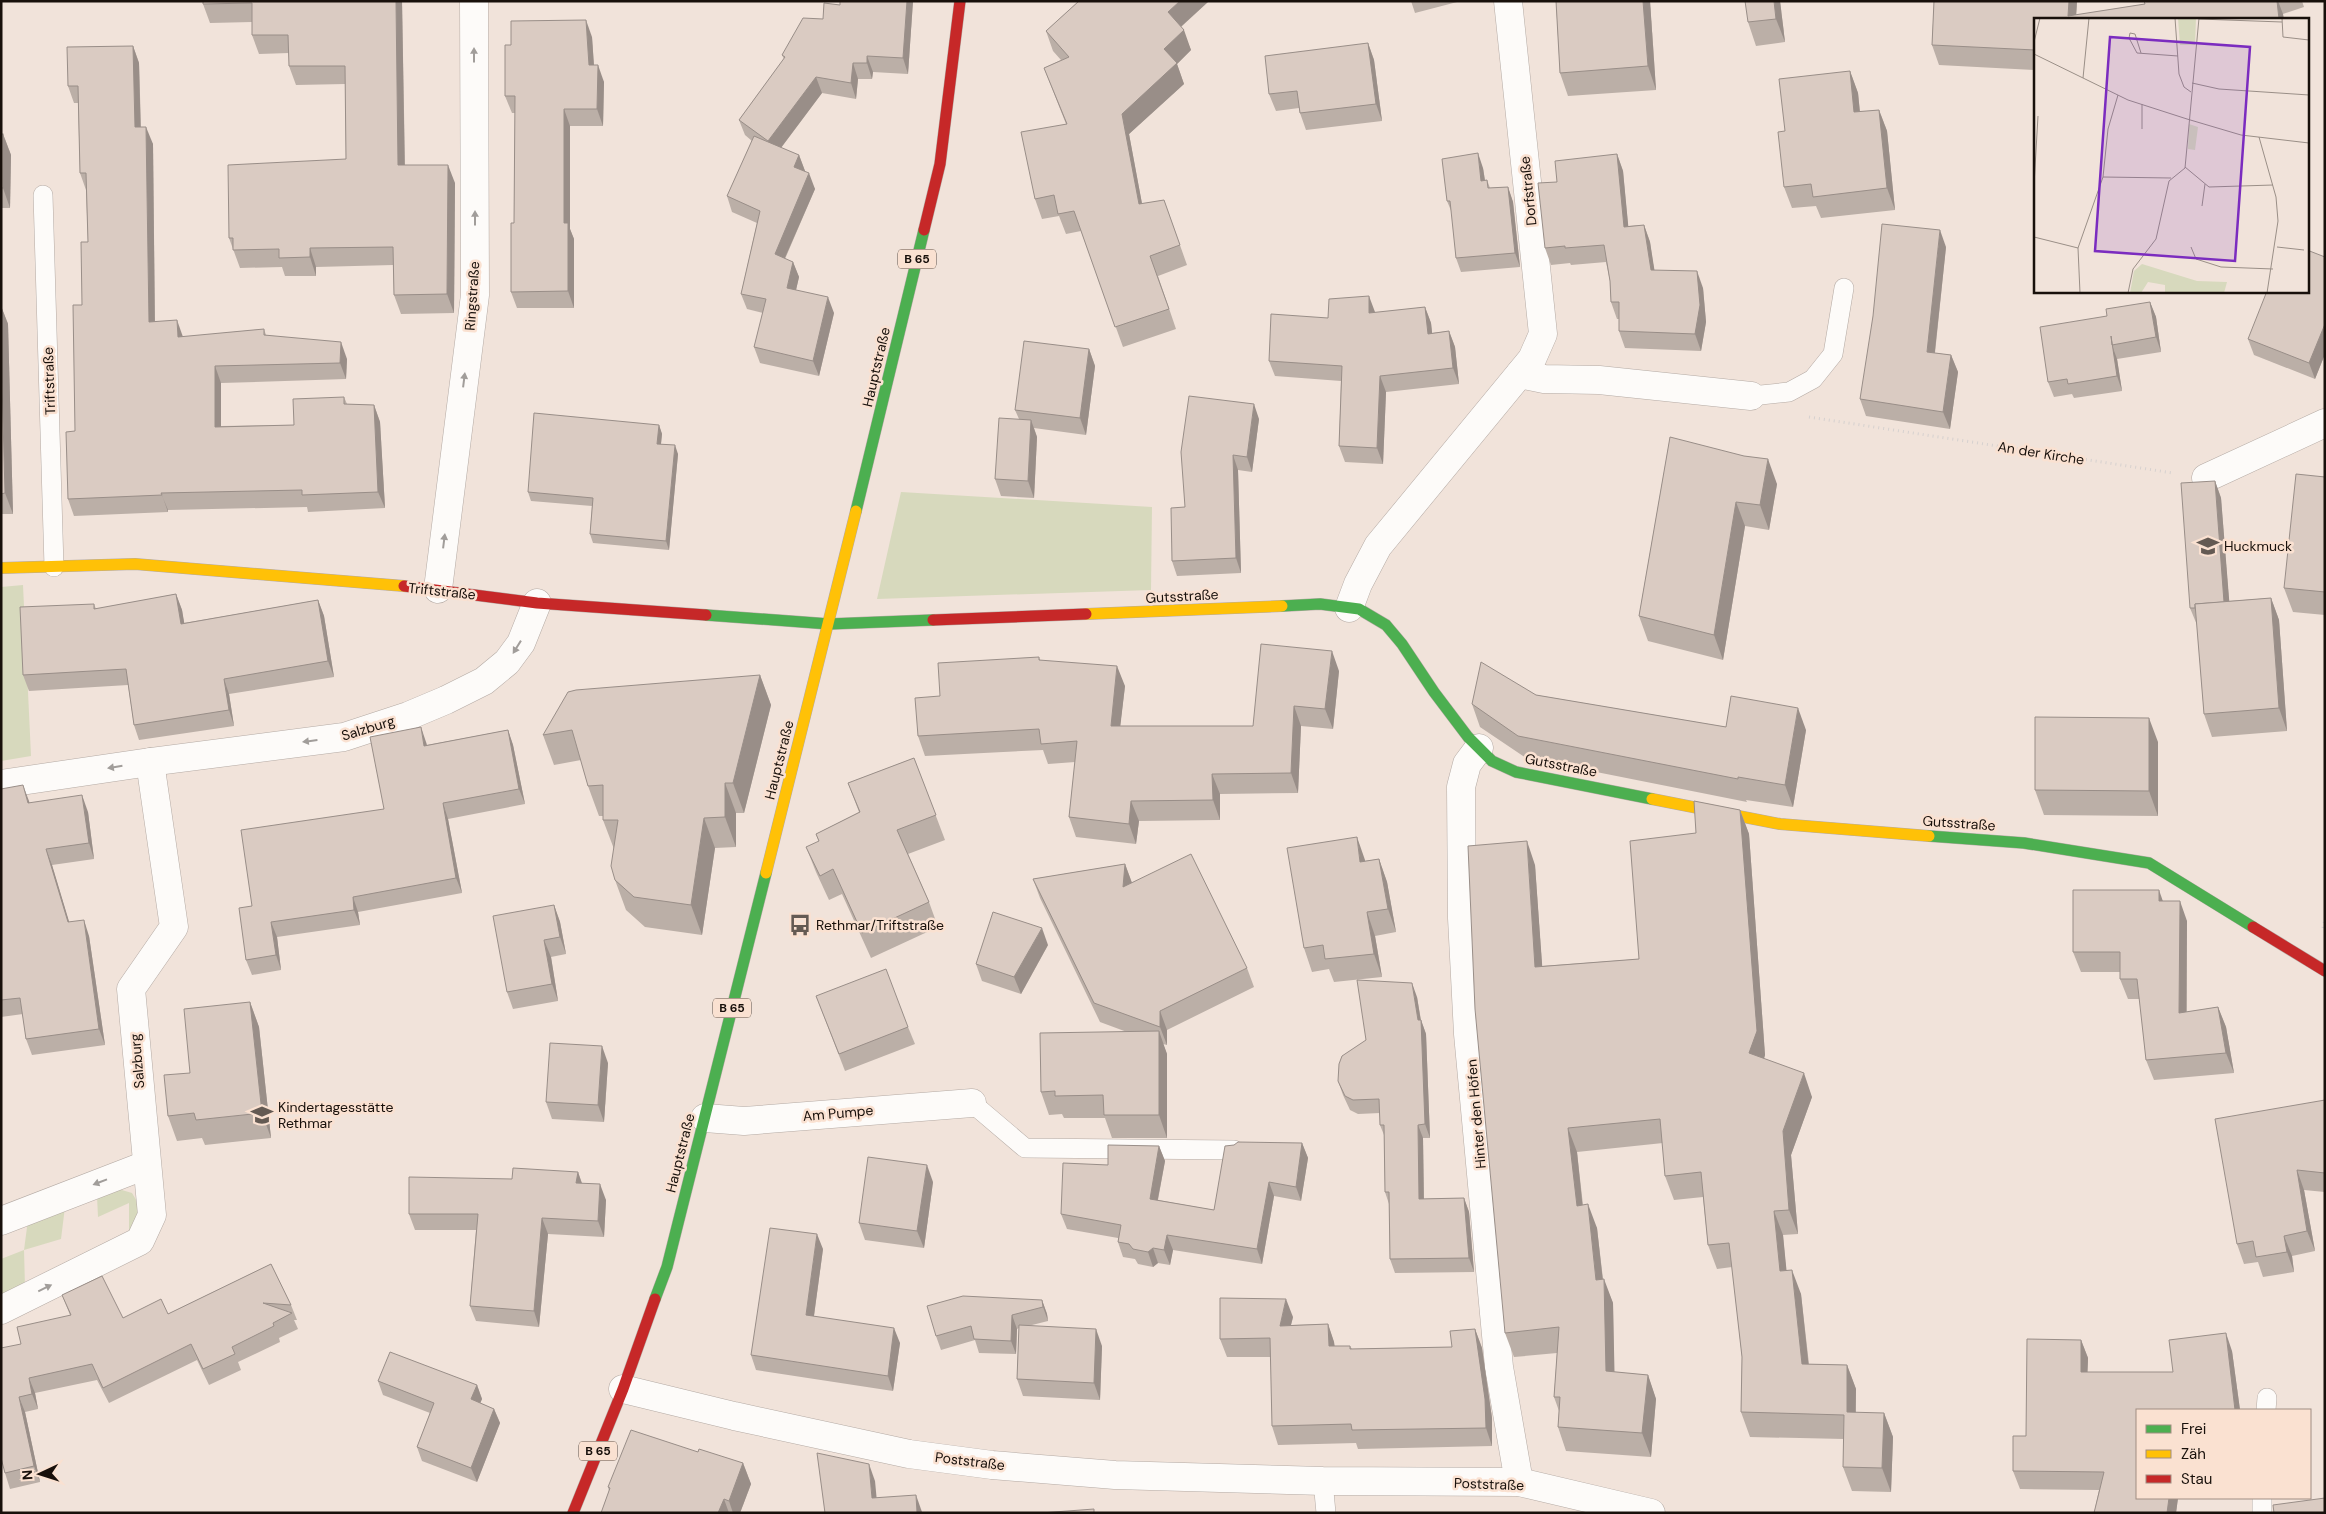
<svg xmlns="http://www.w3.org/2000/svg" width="2326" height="1514" font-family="'DM Sans',sans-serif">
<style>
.green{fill:#d7d9bd}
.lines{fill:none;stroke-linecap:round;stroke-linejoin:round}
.lane-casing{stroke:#b4aaa4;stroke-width:20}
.street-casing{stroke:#b4aaa4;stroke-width:29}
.fast-casing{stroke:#b4aaa4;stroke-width:12}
.slow-casing{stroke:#b4aaa4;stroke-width:12}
.jam-casing{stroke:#b4aaa4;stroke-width:12}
.path{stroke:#d6d1cf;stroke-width:3;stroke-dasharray:1 4;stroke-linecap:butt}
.lane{stroke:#fdfbf9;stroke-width:19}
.street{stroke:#fdfbf9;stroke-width:28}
.fast{stroke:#4caf50;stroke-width:11}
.slow{stroke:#ffc107;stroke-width:11}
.jam{stroke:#c62828;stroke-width:11}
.wall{fill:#bbafa7}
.shaded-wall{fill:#998e88}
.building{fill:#dacbc2;stroke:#998e88}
.oneway{fill:#a19d9a}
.labels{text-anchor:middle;stroke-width:5;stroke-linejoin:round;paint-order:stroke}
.shield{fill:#fae1d1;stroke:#5c4f46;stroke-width:1}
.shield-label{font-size:12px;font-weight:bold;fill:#18100b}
.street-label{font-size:14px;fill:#18100b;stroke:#fae1d1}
.poi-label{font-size:14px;fill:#18100b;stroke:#fae1d1;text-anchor:start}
.inset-road{fill:none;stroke:#9a8f87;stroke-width:1}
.view{fill:#7b2cbf;fill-opacity:0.15;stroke:#7b2cbf;stroke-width:2.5}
.inset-edge{fill:none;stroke:#18100b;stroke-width:2.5}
</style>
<rect width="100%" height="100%" fill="#f1e3da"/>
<g class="green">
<polygon points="901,492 1152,507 1151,590 877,599"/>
<polygon points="23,585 31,756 1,761 1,587"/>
<polygon points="115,1188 132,1193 138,1203 140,1215 129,1233 129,1203 98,1217 97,1196"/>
<polygon points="65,1207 61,1239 24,1250 25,1287 1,1299 1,1259 24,1250 28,1220"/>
</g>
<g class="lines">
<g class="lane-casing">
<g id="lane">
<polyline points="43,195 54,567"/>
<polyline points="1751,396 1789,392 1813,379 1833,354 1844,288"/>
<polyline points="972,1103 1025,1148 1234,1150"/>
<polyline points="2266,1410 2267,1398"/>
<polyline points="1323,1481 1326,1513"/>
<polyline points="2262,1513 2262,1498"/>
</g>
</g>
<g class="street-casing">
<g id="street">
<polyline points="1520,374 1544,379 1599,380 1751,396"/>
<polyline points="2206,478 2325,423"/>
<polyline points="438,589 475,295 474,1"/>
<polyline points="1349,608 1358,584 1378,546 1532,359 1543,334 1508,1"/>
<polyline points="1479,748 1467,764 1461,787 1462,918 1468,1034 1499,1367 1519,1482"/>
<polyline points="1,784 150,762 344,737 408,716 446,700 484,681 507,662 521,643 537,603"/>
<polyline points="705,1118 744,1121 972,1103"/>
<polyline points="1,1221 146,1165"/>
<polyline points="1,1310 140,1241 152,1215 131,989 174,927 150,762"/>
<polyline points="623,1389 734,1416 909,1454 992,1465 1115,1475 1323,1481 1519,1482 1651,1513"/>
</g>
</g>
<g class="fast-casing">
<g id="fast">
<polyline points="856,511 924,230"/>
<polyline points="1282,606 1320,604 1359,609 1386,625 1402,644 1434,692 1468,737 1492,761 1516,772 1652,799"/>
<polyline points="706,615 829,624 933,620"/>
<polyline points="1929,836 2024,843 2149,863 2253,927"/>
<polyline points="655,1299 667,1267 766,873"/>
</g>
</g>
<g class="slow-casing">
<g id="slow">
<polyline points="1,568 135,564 404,586"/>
<polyline points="1086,614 1282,606"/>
<polyline points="1652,799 1780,824 1929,836"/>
<polyline points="766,873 856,511"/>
</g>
</g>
<g class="jam-casing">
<g id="jam">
<polyline points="924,230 940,164 960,1"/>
<polyline points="404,586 537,603 706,615"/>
<polyline points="933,620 1086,614"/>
<polyline points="2253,927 2325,971"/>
<polyline points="573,1513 623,1389 655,1299"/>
</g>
</g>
<g class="path">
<polyline points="1809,417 2173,473"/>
<polyline points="2323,928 2325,919"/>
</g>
<use href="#lane" class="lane"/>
<use href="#street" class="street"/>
<use href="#fast" class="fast"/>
<use href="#slow" class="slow"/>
<use href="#jam" class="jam"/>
</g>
<g class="wall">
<polygon points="203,1 402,1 405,165 455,183 454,313 401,314 394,295 393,265 316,267 316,276 285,276 282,267 240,268 229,238 346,159 345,84 296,85 289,66 289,53 259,54 252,35 252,22 210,23 203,4"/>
<polygon points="840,1 913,1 908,74 873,72 872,79 858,79 856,99 822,93 781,148 799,155 805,171 815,189 785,259 793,262 799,277 796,290 834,313 819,376 760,363 754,347 763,313 747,309 741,294 757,223 732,212 727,196 752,141 745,135 739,120 784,59 782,55 840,5"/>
<polygon points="1079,1 1209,1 1181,27 1191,50 1177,64 1184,84 1129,134 1142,204 1164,200 1187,265 1158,276 1176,329 1123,347 1081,231 1066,234 1059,216 1042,219 1035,199 1066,124 1044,68 1061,60 1053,51 1046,31"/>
<polygon points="1411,1 1461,1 1415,13"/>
<polygon points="1556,1 1650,1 1656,90 1568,96 1560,73"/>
<polygon points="1780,1 1785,42 1756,46 1748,22"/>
<polygon points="1934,1 2077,1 2076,15 2145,4 2144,1 2302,1 2304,7 2283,14 2035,19 2035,70 1939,65 1932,45"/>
<polygon points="592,37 594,65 604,82 603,126 570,126 570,229 574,239 574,308 517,308 511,292 514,223 515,113 512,113 505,96 511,45"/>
<polygon points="1368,43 1374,60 1382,121 1306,130 1300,113 1299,108 1276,111 1269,94"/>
<polygon points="133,46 139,63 141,127 153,144 155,322 183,337 264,329 266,335 347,359 346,379 221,383 221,426 294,425 344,397 347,404 374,405 380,422 385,508 308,512 307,507 168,510 168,512 74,516 68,499 75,431 82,305 88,242 86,190 80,173 78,103 74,103 68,86"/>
<polygon points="1850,71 1858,93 1860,112 1879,110 1887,131 1895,210 1821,218 1816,206 1792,208 1784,187 1785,131"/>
<polygon points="1,134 3,134 11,155 10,208 1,208"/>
<polygon points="1617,154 1623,171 1628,226 1644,225 1650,242 1654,270 1703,288 1706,322 1701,351 1625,348 1619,331 1619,319 1617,319 1611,302 1610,281 1606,262 1571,265 1570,263 1551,265 1545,248 1557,182"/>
<polygon points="1483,168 1485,180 1487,180 1490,188 1508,187 1513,202 1520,267 1461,272 1456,258 1452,213 1447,201"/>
<polygon points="1946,247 1935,353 1951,355 1958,372 1950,429 1866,416 1860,399"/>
<polygon points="2325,257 2325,354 2315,379 2254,355 2248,339"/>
<polygon points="2150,302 2156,317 2161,352 2117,359 2122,391 2074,398 2072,394 2054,397 2048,382"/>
<polygon points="1,306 8,324 13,514 1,514"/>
<polygon points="1425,307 1431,323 1432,333 1449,331 1455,347 1459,384 1386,392 1383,464 1345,462 1339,446 1341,381 1275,376 1269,361 1328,318 1375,312 1375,313"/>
<polygon points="1089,349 1095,366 1086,435 1034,428 1037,437 1034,498 1001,496 995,479 1019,419 1015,410"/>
<polygon points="1259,419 1252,472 1238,470 1241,573 1177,576 1172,561 1185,507"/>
<polygon points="659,425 662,434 661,444 678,454 669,550 593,543 590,534 592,506 531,501 528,492"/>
<polygon points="1670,437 1777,484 1769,530 1745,526 1723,660 1648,641 1639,616"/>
<polygon points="2325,477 2325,615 2293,612 2284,588"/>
<polygon points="2215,481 2221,498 2229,601 2271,598 2279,620 2287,731 2212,737 2204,714 2197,625 2190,608"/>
<polygon points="176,594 182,610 184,623 318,600 324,616 334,677 229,694 234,726 139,740 134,725 128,685 29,691 23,675 94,604 96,609"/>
<polygon points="1039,657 1040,660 1125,686 1120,726 1253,726 1339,671 1333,729 1301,726 1298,793 1220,794 1220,820 1139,821 1136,844 1076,837 1069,817 1075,762 1048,764 1043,750 925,756 918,736 940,696"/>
<polygon points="760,675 771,705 744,813 736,813 736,847 715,848 702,935 645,927 626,910 615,880 614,849 603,820 603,816 599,816 588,786 581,760 554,765 543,735"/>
<polygon points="1536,695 1726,727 1806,730 1793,807 1746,800 1747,802 1526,758 1480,727 1472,704"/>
<polygon points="508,730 513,745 525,804 448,819 462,893 358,912 360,925 277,937 281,970 252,975 246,960 252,906 384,809 426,742 427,745"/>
<polygon points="2158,742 2158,816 2044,815 2035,790"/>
<polygon points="914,758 945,840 908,854 929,902 938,927 871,958 842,894 829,900 816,872 806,847 819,842 816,834 859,812 848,783"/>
<polygon points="1,789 30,803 88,812 94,859 52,865 69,922 89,936 105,1045 32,1055 26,1039 23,1014 1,1017"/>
<polygon points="1740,810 1749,834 1765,1055 1764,1059 1812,1097 1791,1155 1798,1234 1783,1235 1786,1270 1801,1294 1809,1364 1847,1365 1856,1389 1856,1413 1884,1413 1893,1437 1891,1492 1852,1491 1843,1467 1844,1439 1750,1437 1741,1412 1742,1357 1732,1267 1717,1269 1708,1245 1703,1197 1674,1200 1665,1176 1663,1143 1577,1152 1583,1205 1597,1228 1603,1279 1613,1303 1614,1372 1648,1375 1656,1399 1651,1457 1566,1451 1558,1427 1559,1411 1554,1397 1557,1353 1514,1357 1505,1333 1535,865 1542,966 1639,959 1696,833"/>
<polygon points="1379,859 1387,882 1396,932 1375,936 1382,977 1334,982 1329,969 1312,972 1304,948 1365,861"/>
<polygon points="1125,864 1132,883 1247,968 1254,987 1167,1030 1167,1045 1163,1044 1167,1054 1167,1138 1112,1138 1105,1118 1064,1118 1062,1114 1049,1115 1041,1092 1127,1032 1100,1022 1040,898 1033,879"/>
<polygon points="2163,901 2187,921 2187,1012 2218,1007 2226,1027 2234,1073 2154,1080 2146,1060 2140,999 2128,999 2120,979 2120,972 2081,972 2073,952"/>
<polygon points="554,905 560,922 566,954 551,957 558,1001 513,1009 507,992"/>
<polygon points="1048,945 1021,994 982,981 976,964"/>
<polygon points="816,996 908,1027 915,1044 845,1071"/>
<polygon points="1417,997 1421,1020 1426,1034 1430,1138 1423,1138 1424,1199 1464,1198 1469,1212 1474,1272 1395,1273 1390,1259 1389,1204 1385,1192 1384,1135 1380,1125 1380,1113 1358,1114 1350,1110 1343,1095 1338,1081 1366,1040"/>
<polygon points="250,1002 259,1027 271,1138 205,1145 202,1138 177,1141 168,1116 190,1073"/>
<polygon points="608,1063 604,1122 552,1119 546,1102"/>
<polygon points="2325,1100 2325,1192 2304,1190 2315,1251 2292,1256 2294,1272 2263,1277 2258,1262 2244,1264 2237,1244"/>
<polygon points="1302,1143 1308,1158 1301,1201 1274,1196 1262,1264 1173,1250 1170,1265 1158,1263 1153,1267 1138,1264 1135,1259 1123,1257 1118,1242 1118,1238 1067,1229 1061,1214 1108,1165 1159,1146 1165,1161 1158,1200 1214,1210"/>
<polygon points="578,1172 582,1183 606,1200 604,1237 548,1234 539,1327 476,1321 470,1306 476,1230 415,1230 409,1214 512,1179"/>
<polygon points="933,1182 924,1248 865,1240 859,1223"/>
<polygon points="823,1249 814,1316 900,1343 893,1391 756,1370 751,1355"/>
<polygon points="271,1264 291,1305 297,1320 294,1320 298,1329 279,1338 280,1342 238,1362 241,1370 209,1385 197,1360 109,1403 97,1380 35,1393 38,1409 25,1412 40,1482 10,1489 5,1473 21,1344 70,1315 62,1295 123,1318 168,1314"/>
<polygon points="1042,1300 1047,1314 1048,1321 1028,1326 1102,1346 1100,1400 1023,1396 1017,1379 1019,1328 1017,1329 1016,1354 979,1353 975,1340 941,1350 936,1336"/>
<polygon points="1293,1317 1291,1325 1328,1324 1334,1342 1335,1346 1350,1346 1352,1349 1452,1347 1475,1329 1482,1348 1492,1418 1492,1446 1358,1449 1356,1443 1278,1445 1272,1426 1271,1357 1227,1357 1220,1339"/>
<polygon points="2081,1340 2088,1358 2087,1372 2173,1372 2232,1351 2240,1410 2137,1410 2137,1498 2178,1498 2176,1513 2094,1513 2099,1490 2020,1489 2013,1471 2026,1436"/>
<polygon points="378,1381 477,1385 482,1399 480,1403 494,1409 500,1423 477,1482 422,1461 417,1447 430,1413 383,1395"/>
<polygon points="698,1452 743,1463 751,1484 740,1513 601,1513 609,1491 608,1487"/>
</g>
<g class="shaded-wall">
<polygon points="396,1 402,1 405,184 398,165"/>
<polygon points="907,1 913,1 908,74 903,58"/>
<polygon points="1180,1 1209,1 1175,32 1168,12"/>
<polygon points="1643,1 1650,1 1656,90 1648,66"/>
<polygon points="1774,1 1780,1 1785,42 1776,19"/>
<polygon points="2069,1 2077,1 2076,19 2068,16"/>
<polygon points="2277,1 2278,1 2283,14 2284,19 2279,19"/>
<polygon points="586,20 592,37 595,82 589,65"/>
<polygon points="1184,30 1191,50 1177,64 1184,84 1129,134 1146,225 1139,204 1122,114 1164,49"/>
<polygon points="1368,43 1374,60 1382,121 1376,104"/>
<polygon points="133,46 139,63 141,144 135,127"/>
<polygon points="867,56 873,72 872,79 867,63"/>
<polygon points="853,63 858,79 856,99 851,83"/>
<polygon points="598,65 604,82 603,126 597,109"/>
<polygon points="1850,71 1858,93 1862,134 1854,112"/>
<polygon points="816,77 822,93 774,157 768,141"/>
<polygon points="564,109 570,126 570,229 574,239 574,308 568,291 564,223"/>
<polygon points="1879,110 1887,131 1895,210 1887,188"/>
<polygon points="146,127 153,144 155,339 149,322"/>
<polygon points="3,134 11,155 10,208 3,188"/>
<polygon points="1478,153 1483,168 1487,195 1481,181"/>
<polygon points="1617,154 1623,171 1630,244 1624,227"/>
<polygon points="799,155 805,171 800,182 794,167"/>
<polygon points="448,165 455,183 454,313 447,294"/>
<polygon points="809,173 815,189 780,269 775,254"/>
<polygon points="1508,187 1513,202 1520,267 1515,253"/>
<polygon points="1644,225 1650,242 1657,286 1651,270"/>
<polygon points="1940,230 1946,247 1933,369 1927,352"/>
<polygon points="310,248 316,267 316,276 310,257"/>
<polygon points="793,262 799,277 793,303 787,288"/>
<polygon points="1697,271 1703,288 1706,322 1701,351 1695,334"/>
<polygon points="1369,296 1375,312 1375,329 1369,313"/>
<polygon points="828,297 834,313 819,376 813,361"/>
<polygon points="2150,302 2156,317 2161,352 2156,337"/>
<polygon points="1,306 8,324 13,514 5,493 1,344"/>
<polygon points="1425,307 1431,323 1434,350 1428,334"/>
<polygon points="177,320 183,337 178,337"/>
<polygon points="2325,324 2325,354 2315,379 2309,363"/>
<polygon points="1449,331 1455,347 1459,384 1453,368"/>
<polygon points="341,342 347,359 346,379 340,363"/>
<polygon points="2112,345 2117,359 2122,391 2117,376"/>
<polygon points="1089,349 1095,366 1086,435 1080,418"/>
<polygon points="1951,355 1958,372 1950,429 1943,412"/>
<polygon points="215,366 221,383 221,443 215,427"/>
<polygon points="1380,376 1386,392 1383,464 1377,448"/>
<polygon points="1254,404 1259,419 1252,472 1247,457"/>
<polygon points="374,405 380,422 385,508 378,492"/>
<polygon points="1031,420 1037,437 1034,498 1028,481"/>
<polygon points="659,425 662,434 660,452 657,444"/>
<polygon points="675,445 678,454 669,550 666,541"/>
<polygon points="1233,455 1238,470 1241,573 1236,558"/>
<polygon points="1768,459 1777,484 1769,530 1760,505"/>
<polygon points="2215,481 2221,498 2231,623 2224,606"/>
<polygon points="161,493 168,510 168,512 162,495"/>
<polygon points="1736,502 1745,526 1723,660 1714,635"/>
<polygon points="176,594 182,610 187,639 181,624"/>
<polygon points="2271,598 2279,620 2287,731 2279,708"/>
<polygon points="318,600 324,616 334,677 328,661"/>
<polygon points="1332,651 1339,671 1333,729 1325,709"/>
<polygon points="1117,666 1125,686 1118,746 1111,726"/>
<polygon points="760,675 771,705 744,813 733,783"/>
<polygon points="224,679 229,694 234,726 229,710"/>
<polygon points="1294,706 1301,726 1298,793 1291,773"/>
<polygon points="1798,708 1806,730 1793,807 1785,785"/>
<polygon points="2149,718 2158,742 2158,816 2149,791"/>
<polygon points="421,727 426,742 430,761 424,746"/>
<polygon points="508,730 513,745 525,804 519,789"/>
<polygon points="1212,774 1220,794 1220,820 1213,800"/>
<polygon points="725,783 736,813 736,847 725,817"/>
<polygon points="23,785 29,801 34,819 28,803"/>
<polygon points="82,795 88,812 94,859 89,843"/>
<polygon points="1131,801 1139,821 1136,844 1129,824"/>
<polygon points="443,803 448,819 462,893 456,878"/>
<polygon points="1740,810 1749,834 1765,1055 1758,1077 1749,1053"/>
<polygon points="704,818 715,848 702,935 691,905"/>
<polygon points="1357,837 1365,860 1369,886 1360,862"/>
<polygon points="1527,841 1535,865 1544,991 1535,967"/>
<polygon points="46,849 52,865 74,938 68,922"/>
<polygon points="1379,859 1387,882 1396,932 1388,909"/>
<polygon points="1125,864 1132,883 1123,887"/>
<polygon points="2159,890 2166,910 2159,901"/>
<polygon points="353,897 358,912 360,925 354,910"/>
<polygon points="2180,901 2187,921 2186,1033 2179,1013"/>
<polygon points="554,905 560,922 566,954 560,937"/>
<polygon points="1367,912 1375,936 1382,977 1374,954"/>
<polygon points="84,920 89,936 105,1045 99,1029"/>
<polygon points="271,922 277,937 281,970 276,955"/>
<polygon points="1042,928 1048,945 1021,994 1014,977"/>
<polygon points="544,940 551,957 558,1001 552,984"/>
<polygon points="1412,983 1417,997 1421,1022 1421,1020 1426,1034 1430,1138 1425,1124 1418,1020"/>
<polygon points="250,1002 259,1027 271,1138 262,1113"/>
<polygon points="2218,1007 2226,1027 2234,1073 2226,1053"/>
<polygon points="1160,1011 1167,1030 1167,1045 1160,1027"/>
<polygon points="1159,1031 1167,1054 1167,1138 1159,1115"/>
<polygon points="602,1046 608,1063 604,1122 598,1105"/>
<polygon points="1804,1073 1812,1097 1791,1155 1798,1234 1789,1210 1783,1131"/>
<polygon points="1418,1125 1423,1138 1424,1213 1419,1199"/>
<polygon points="1568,1128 1577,1152 1585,1230 1577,1206"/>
<polygon points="1302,1143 1308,1158 1301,1201 1296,1187"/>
<polygon points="1159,1146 1165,1161 1155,1214 1150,1199"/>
<polygon points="927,1165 933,1182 924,1248 917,1231"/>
<polygon points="2297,1170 2304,1190 2315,1251 2307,1231"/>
<polygon points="578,1172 583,1187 576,1183"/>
<polygon points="1269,1182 1274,1196 1262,1264 1257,1249"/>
<polygon points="600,1184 606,1200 604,1237 598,1221"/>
<polygon points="1464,1198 1469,1212 1474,1272 1469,1258"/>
<polygon points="1588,1204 1597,1228 1605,1300 1604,1279 1613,1303 1615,1395 1606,1371"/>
<polygon points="1774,1211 1783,1235 1789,1295 1780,1271"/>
<polygon points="542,1218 548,1234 539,1327 534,1311"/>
<polygon points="817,1234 823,1249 812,1330 806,1315"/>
<polygon points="1167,1235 1173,1250 1170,1265 1164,1250"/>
<polygon points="2284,1236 2292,1256 2294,1272 2287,1252"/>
<polygon points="1153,1248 1158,1263 1153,1267 1148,1252"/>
<polygon points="1792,1270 1801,1294 1811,1388 1802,1364"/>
<polygon points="1286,1299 1293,1317 1286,1344 1280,1326"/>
<polygon points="1042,1300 1047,1314 1048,1321 1043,1307"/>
<polygon points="1012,1315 1017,1329 1016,1354 1011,1341"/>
<polygon points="1328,1324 1334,1342 1335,1365 1329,1346"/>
<polygon points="894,1328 900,1343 893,1391 888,1376"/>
<polygon points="1096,1329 1102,1346 1100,1400 1094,1383"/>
<polygon points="1475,1329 1482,1348 1492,1418 1492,1446 1486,1428"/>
<polygon points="2226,1333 2232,1351 2240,1410 2235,1410"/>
<polygon points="2081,1340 2088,1358 2087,1390 2081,1372"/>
<polygon points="1847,1365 1856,1389 1855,1436 1847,1412"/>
<polygon points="1648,1375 1656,1399 1651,1457 1642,1433"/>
<polygon points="29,1378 35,1393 38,1409 32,1394"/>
<polygon points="477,1385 482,1399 476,1413 471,1399"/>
<polygon points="19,1397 25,1412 40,1482 34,1466"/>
<polygon points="494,1409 500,1423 477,1482 471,1468"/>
<polygon points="1884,1413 1893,1437 1891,1492 1882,1468"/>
<polygon points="743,1463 751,1484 740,1513 733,1513 729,1501"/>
<polygon points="869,1464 875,1481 878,1513 872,1498"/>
<polygon points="916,1495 922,1512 922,1513 917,1513"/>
<polygon points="2169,1498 2178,1498 2176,1513 2167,1513"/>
<polygon points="724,1499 729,1513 718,1513"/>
</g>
<g class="building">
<polygon points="203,1 396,1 398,165 448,165 447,294 394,295 393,247 310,248 310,257 279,258 279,249 233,250 233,238 229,238 228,165 346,159 345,66 289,66 288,35 252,35 252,3 203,4"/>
<polygon points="840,1 907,1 903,58 867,56 867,63 853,63 851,83 816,77 768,141 739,120 785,57 782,55 803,18 823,19 824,3 840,5"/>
<polygon points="1079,1 1180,1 1168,12 1184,30 1164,49 1177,63 1122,114 1139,204 1164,200 1180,245 1150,256 1169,309 1115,327 1074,211 1058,214 1054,195 1035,199 1021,132 1067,124 1044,68 1069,57 1046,31"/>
<polygon points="1556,1 1643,1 1648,66 1560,73"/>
<polygon points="1745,1 1774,1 1776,19 1748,22"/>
<polygon points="1934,1 2069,1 2068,16 2145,4 2144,1 2277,1 2279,19 2035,19 2035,50 1932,45"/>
<polygon points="586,20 589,65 598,65 597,109 564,109 564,223 568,223 568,291 511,292 511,223 514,223 515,96 505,96 505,45 511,45 511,21"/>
<polygon points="1368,43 1376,104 1300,113 1297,91 1269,94 1265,56"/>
<polygon points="133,46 135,127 146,127 149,322 177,320 178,337 264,329 264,335 341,342 340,363 215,366 215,427 294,425 293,399 344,397 344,404 374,405 378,492 302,495 302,490 161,493 162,495 68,499 66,432 75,431 73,305 82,305 81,242 88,242 86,173 80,173 78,86 68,86 67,47"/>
<polygon points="1850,71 1854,112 1879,110 1887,188 1813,197 1811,184 1784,187 1778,132 1785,131 1779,79"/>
<rect x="1" y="134" width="2" height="54"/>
<polygon points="754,136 799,155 794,167 809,173 775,254 793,262 787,288 828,297 813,361 754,347 766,299 741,294 760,211 727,196"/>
<polygon points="1478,153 1481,181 1487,180 1488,188 1508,187 1515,253 1456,258 1450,201 1447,201 1442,159"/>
<polygon points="1617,154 1624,227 1644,225 1651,270 1697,271 1700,305 1695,334 1619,331 1619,302 1611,302 1610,281 1604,245 1565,248 1565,246 1545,248 1538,183 1557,182 1555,161"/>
<polygon points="1882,224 1940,230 1927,352 1951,355 1943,412 1860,399 1873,316"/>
<polygon points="2307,250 2325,257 2325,324 2309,363 2248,339 2267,291 2307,291"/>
<polygon points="1369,296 1369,313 1425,307 1428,334 1449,331 1453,368 1380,376 1377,448 1339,446 1342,366 1269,361 1271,314 1328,318 1329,299"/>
<polygon points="2150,302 2156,337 2112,345 2111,336 2117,376 2068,384 2067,379 2048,382 2040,327 2107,316 2106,309"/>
<polygon points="1024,341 1089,349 1080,418 1015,410"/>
<polygon points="1,344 5,493 1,494"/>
<polygon points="1189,396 1254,404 1247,457 1233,455 1236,558 1172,561 1171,508 1185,507 1181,452"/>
<polygon points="534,413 659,425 657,444 675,445 666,541 590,534 593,498 528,492"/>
<polygon points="999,418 1031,420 1028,481 995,479"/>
<polygon points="1670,437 1744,456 1768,459 1760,505 1736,502 1714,635 1639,616"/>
<polygon points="2296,474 2325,477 2325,592 2284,588"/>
<polygon points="2215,481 2224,602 2195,604 2195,608 2190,608 2181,483"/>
<polygon points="176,594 181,624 318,600 328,661 224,679 229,710 134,725 126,669 23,675 20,607 94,604 94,609"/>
<polygon points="2271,598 2279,708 2204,714 2195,604"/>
<polygon points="1261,644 1332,651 1325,709 1294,706 1291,773 1212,774 1213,800 1131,801 1129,824 1069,817 1077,741 1041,744 1039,729 918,736 915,698 940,696 938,663 1039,657 1039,660 1117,666 1111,726 1253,726"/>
<polygon points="1481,662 1536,695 1726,727 1731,696 1798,708 1785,785 1738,777 1738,779 1518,736 1472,704"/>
<polygon points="760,675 733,783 725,783 725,817 704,818 691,905 634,897 615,880 611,866 618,820 603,820 603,785 588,786 572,730 543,735 568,692 576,690"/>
<polygon points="2035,717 2149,718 2149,791 2035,790"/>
<polygon points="421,727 424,746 508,730 519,789 443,803 456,878 353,897 354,910 271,922 276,955 246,960 239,908 252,906 241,830 384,809 370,737"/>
<polygon points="914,758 936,815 897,830 929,902 862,933 833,869 820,876 806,847 819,841 816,834 860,812 848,783"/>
<polygon points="23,785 28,803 82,795 89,843 46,849 68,922 84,920 99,1029 26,1039 20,998 1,1000 1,789"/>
<polygon points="1694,801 1740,810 1757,1031 1749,1053 1804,1073 1783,1131 1789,1210 1774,1211 1780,1271 1792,1270 1802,1364 1847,1365 1847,1412 1884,1413 1882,1468 1843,1467 1844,1415 1741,1412 1742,1357 1729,1243 1708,1245 1701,1172 1665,1176 1660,1119 1568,1128 1577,1206 1588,1204 1596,1280 1604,1279 1606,1371 1648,1375 1642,1433 1558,1427 1560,1397 1554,1397 1559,1327 1505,1333 1475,1009 1468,846 1527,841 1535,967 1639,959 1630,841 1696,833"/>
<polygon points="1357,837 1360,862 1379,859 1388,909 1367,912 1374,954 1325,959 1323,945 1304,948 1287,848"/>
<polygon points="1191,854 1247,968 1160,1011 1160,1027 1094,1003 1033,879 1125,864 1123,887"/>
<polygon points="2073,890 2159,890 2159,901 2180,901 2179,1013 2218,1007 2226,1053 2146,1060 2137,979 2120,979 2120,952 2073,952"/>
<polygon points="554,905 560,937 544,940 552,984 507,992 493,916"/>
<polygon points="993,912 1042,928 1014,977 976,964"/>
<polygon points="886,969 908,1027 839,1054 816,996"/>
<polygon points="1357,980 1412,983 1418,1020 1421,1020 1425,1124 1418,1125 1419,1199 1464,1198 1469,1258 1390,1259 1389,1192 1385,1192 1384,1125 1380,1125 1379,1099 1353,1100 1345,1096 1338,1081 1339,1064 1342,1056 1366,1040"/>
<polygon points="250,1002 262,1113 196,1120 194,1113 168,1116 164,1075 190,1073 184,1009"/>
<polygon points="1159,1031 1159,1115 1104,1115 1103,1095 1055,1096 1055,1091 1041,1092 1040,1033"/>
<polygon points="550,1043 602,1046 598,1105 546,1102"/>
<polygon points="2325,1100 2325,1173 2297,1170 2307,1231 2284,1236 2287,1252 2256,1257 2253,1241 2237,1244 2215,1119"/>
<polygon points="1238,1142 1302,1143 1296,1187 1269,1182 1257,1249 1167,1235 1164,1250 1153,1248 1148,1252 1133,1249 1129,1244 1118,1242 1121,1225 1061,1214 1063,1163 1108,1165 1108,1145 1159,1146 1150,1199 1214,1210 1225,1146 1234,1145"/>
<polygon points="868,1157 927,1165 917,1231 859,1223"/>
<polygon points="513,1168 578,1172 576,1183 600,1184 598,1221 542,1218 534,1311 470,1306 478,1214 409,1214 409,1177 512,1179"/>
<polygon points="770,1228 817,1234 806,1315 894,1328 888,1376 751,1355"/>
<polygon points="271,1264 291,1305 263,1303 292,1313 273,1323 274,1326 232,1347 235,1354 203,1369 191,1344 103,1388 92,1364 29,1378 32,1394 19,1397 34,1466 5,1473 1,1458 1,1348 21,1344 17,1327 71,1315 62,1295 102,1276 123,1318 161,1299 168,1314"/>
<polygon points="963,1296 1042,1300 1043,1307 1012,1315 1011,1341 974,1339 971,1326 936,1336 927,1306"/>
<polygon points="1220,1298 1286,1299 1280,1326 1328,1324 1329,1346 1350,1346 1350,1349 1452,1347 1450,1331 1475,1329 1485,1399 1486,1428 1352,1430 1351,1424 1272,1426 1270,1338 1220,1339"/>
<polygon points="1019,1325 1096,1329 1094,1383 1017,1379"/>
<polygon points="2226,1333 2235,1410 2137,1410 2137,1498 2169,1498 2167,1513 2094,1513 2104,1472 2013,1471 2013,1436 2026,1436 2027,1339 2081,1340 2081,1372 2173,1372 2169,1340"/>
<polygon points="390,1352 477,1385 471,1399 494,1409 471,1468 417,1447 434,1403 378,1381"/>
<polygon points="631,1430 698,1452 699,1449 743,1463 729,1501 724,1499 718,1513 601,1513 610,1488 608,1487"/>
<polygon points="817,1453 869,1464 872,1498 916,1495 917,1513 825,1513"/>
<polygon points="2325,1498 2325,1513 2274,1513 2273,1505"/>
<polygon points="1094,1509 1094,1513 1041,1513"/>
</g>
<defs><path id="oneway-solid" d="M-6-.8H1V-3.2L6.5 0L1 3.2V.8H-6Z" transform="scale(1.25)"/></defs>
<g class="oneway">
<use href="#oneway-solid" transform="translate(474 55) rotate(-90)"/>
<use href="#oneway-solid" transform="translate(475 218) rotate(-90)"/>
<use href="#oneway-solid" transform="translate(464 380) rotate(-83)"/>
<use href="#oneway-solid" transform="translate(444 541) rotate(-83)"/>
<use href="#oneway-solid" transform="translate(517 647) rotate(122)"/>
<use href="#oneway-solid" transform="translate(310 741) rotate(173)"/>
<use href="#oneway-solid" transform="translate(115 767) rotate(171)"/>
<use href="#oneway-solid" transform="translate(100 1182) rotate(159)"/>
<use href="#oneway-solid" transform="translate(45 1288) rotate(-26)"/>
</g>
<defs>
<g id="school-bare" transform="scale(1.725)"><path d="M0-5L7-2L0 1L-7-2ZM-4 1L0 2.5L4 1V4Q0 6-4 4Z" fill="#645a53" stroke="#fae1d1" stroke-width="2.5" paint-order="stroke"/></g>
<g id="bus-bare" transform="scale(1.725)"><path d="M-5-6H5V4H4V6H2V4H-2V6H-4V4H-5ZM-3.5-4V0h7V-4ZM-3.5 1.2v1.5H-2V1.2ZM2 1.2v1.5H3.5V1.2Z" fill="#645a53" stroke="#fae1d1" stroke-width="2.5" paint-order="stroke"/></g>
</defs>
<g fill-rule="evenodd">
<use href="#school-bare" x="2208" y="546"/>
<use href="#bus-bare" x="800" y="925"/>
<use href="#school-bare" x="262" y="1115"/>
</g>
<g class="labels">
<g class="shield">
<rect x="898" y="249.5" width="38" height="19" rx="4"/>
<rect x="713" y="998.5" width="38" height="19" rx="4"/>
<rect x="579" y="1441.5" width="38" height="19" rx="4"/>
</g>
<g class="shield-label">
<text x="917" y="263">B 65</text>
<text x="732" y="1012">B 65</text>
<text x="598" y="1455">B 65</text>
</g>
<g class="street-label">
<text transform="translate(1528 191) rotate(-96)" y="5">Dorfstraße</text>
<text transform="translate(472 296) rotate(-86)" y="5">Ringstraße</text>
<text transform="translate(876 367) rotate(-77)" y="5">Hauptstraße</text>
<text transform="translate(49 381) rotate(-92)" y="5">Triftstraße</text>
<text transform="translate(2041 453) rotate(9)" y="5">An der Kirche</text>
<text transform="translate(442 591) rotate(6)" y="5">Triftstraße</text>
<text transform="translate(1182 596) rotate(-3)" y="5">Gutsstraße</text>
<text transform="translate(368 728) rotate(-17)" y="5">Salzburg</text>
<text transform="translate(779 760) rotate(-76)" y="5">Hauptstraße</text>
<text transform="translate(1561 765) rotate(11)" y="5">Gutsstraße</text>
<text transform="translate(1959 823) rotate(4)" y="5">Gutsstraße</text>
<text transform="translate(137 1061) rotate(-95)" y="5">Salzburg</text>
<text transform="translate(838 1113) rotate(-5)" y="5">Am Pumpe</text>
<text transform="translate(1476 1114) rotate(-95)" y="5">Hinter den Höfen</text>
<text transform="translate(680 1153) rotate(-76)" y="5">Hauptstraße</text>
<text transform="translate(970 1461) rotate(7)" y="5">Poststraße</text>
<text transform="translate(1489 1484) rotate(2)" y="5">Poststraße</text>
</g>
<g class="poi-label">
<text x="2224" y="551">Huckmuck</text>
<text x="816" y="930">Rethmar/Triftstraße</text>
<text x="278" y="1112">Kindertagesstätte<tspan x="278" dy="16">Rethmar</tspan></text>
</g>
</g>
<g transform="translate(2034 18)">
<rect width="275" height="275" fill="#f1e3da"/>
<path d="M144,0H162L161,27H146ZM155,106L164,109L161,132L154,131ZM108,246L163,263L193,264L190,275H131V267L114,264L107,275H96L100,253Z" fill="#d7d9bd"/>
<path class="inset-road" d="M141,0L145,56L150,69L157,74M248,0L249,19L275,22M165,1L248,4M0,24L6,0M107,35L101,16L96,15L95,20L103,35L144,38M0,36L94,82L153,101L207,117L275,125M49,60L55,0M158,65L185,71L275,77M108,111V86M225,119L242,179L244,203L233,275M151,149L175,169L239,167M69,159L137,160M0,167L4,98M168,188L171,166M0,219L44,230M157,229L162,241L187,249L239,251M243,229L270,232M46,275L44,230L69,159L74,111L84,77M94,275L99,251L122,221L135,163L151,150L165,0"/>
<path class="view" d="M76,19L216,29L201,243L61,233Z"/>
<rect width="275" height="275" class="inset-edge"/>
</g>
<rect width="2326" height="1514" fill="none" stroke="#18100b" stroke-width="5"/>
<rect x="2136" y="1409" width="175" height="90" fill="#fae1d1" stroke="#a08d82"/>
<rect x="2146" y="1425" width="25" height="8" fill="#4caf50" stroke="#a08d82"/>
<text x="2181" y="1434" font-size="15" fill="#18100b">Frei</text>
<rect x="2146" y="1450" width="25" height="8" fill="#ffc107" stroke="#a08d82"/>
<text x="2181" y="1459" font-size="15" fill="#18100b">Zäh</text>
<rect x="2146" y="1475" width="25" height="8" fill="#c62828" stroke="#a08d82"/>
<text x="2181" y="1484" font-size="15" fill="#18100b">Stau</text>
<g transform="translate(40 1474) rotate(266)" stroke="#fae1d1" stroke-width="4" paint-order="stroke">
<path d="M0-4L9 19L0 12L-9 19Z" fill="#18100b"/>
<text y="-8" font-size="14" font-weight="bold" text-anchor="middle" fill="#18100b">N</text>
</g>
</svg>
